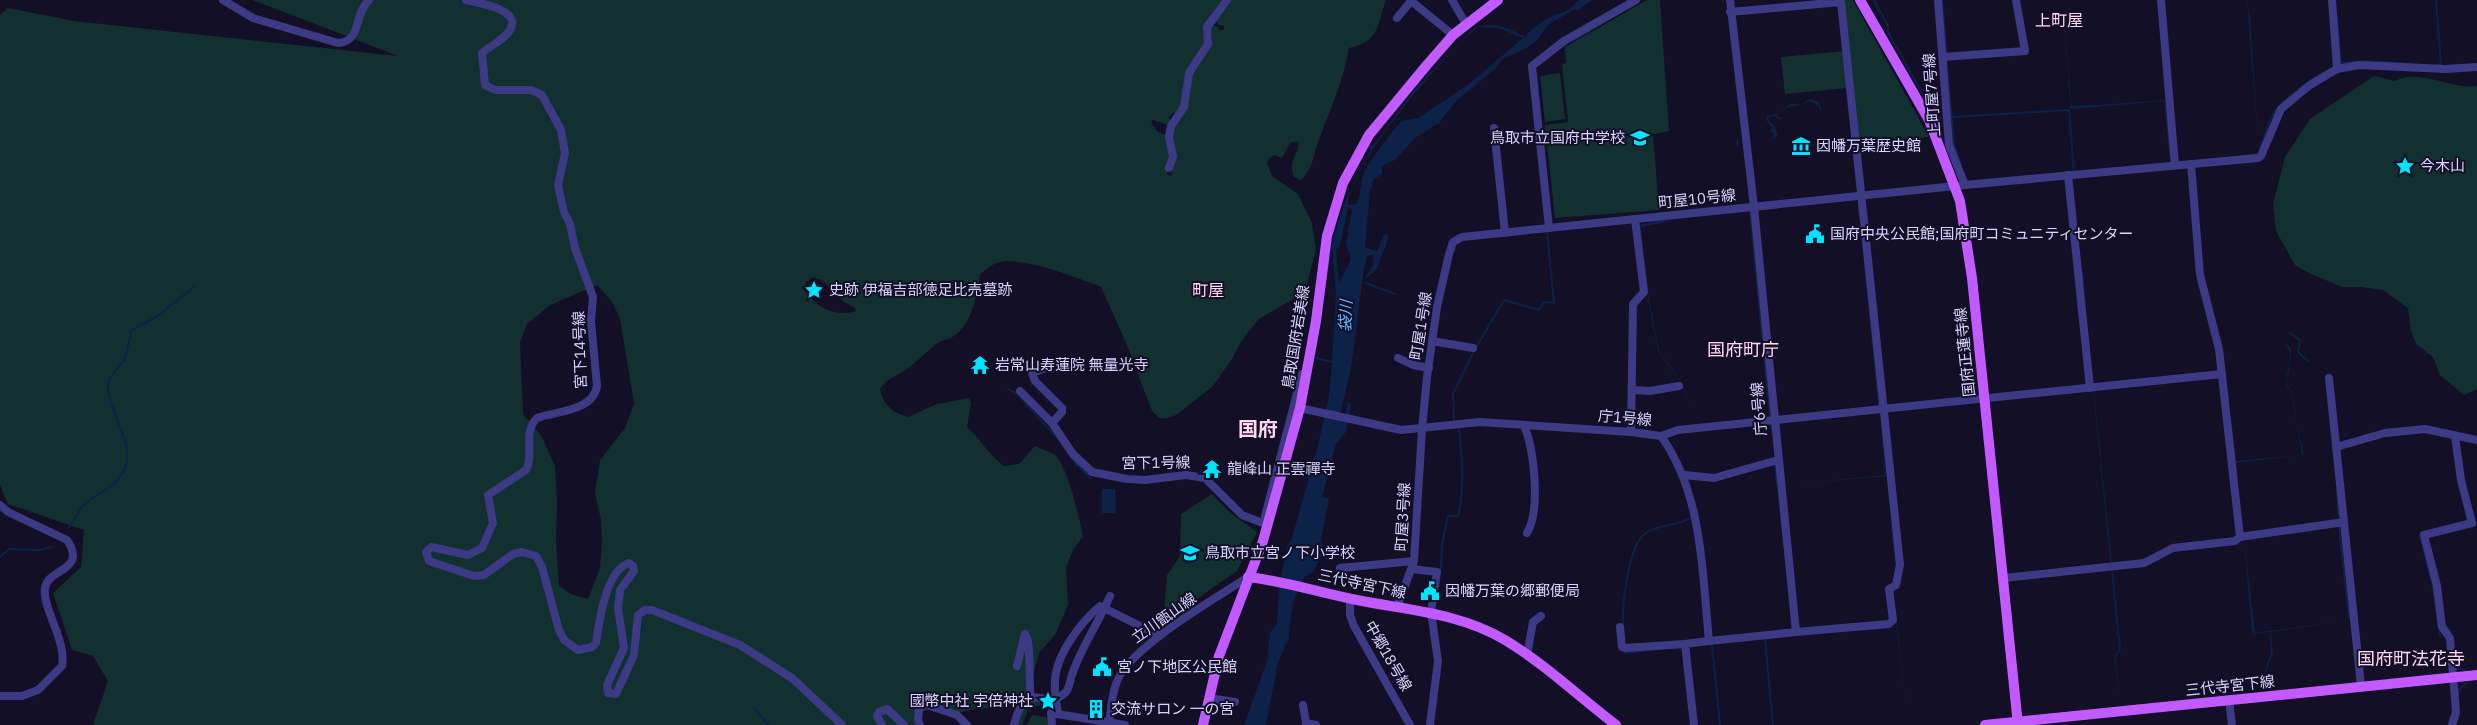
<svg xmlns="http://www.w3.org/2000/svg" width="2477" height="725" font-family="'IBM Plex Sans','Noto Sans JP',sans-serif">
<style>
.green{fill:#12302f;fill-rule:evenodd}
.water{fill:#0c2248;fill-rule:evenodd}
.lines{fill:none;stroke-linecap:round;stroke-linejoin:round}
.stream{stroke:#0c2248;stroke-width:2}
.minor{stroke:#3d3a85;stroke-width:8}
.major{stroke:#c25bff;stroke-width:10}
.labels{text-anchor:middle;stroke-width:4;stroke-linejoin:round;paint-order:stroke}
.street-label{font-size:15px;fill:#d9d4ff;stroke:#130f26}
.poi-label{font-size:15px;fill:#d9d4ff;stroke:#130f26;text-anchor:start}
.neighbourhood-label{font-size:16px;fill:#ffd6f0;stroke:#130f26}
.water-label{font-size:16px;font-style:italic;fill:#62b6ff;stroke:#130f26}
.quarter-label{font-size:18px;fill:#ffd6f0;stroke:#130f26}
.district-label{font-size:20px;font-weight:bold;fill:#ffd6f0;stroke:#130f26}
</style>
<rect width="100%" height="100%" fill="#130f26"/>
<g class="green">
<path d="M253,0H1225L1206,26L1207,44L1188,74L1183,106L1177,115L1173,113L1168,118L1172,121L1168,139L1172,157L1167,174L1171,176L1172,171L1170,169L1174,160L1170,139L1173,124L1185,107L1190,78L1200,56L1209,45L1208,29L1211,24L1218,27L1219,30H1224V26L1218,25L1217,22L1214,21L1229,0H1386C1377,24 1380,42 1349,48C1343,83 1329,112 1317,145C1312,161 1313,167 1301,180L1294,177C1287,158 1301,153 1298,141L1290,143L1282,158L1274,155L1270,157L1267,163L1272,176L1298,194L1312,223L1316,250L1305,292L1259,319L1242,340L1230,362L1212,387L1176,415L1167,418H1159L1152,411L1127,345L1101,287C1078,278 1020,255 996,263C991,265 985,271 980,274C977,295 972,324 954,336C949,340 941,340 936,344C926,352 918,361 907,369C896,377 891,375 880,389C883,405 893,413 908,417L937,404L969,398L971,403L967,427C981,440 989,455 1004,466L1019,464L1035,446C1041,449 1048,451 1054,454C1067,463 1080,520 1083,537L1074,548L1066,567L1068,605L1055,635L1039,653L1033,674V688C1014,713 1002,706 975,709C968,710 961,714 955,712C946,709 932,699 922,704C914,707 916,718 915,725H93L108,681L93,656L72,650L53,593L81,567L84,530L8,504L0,485V15L8,8L74,21L398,56ZM1153,120L1168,125L1166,135L1158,132L1151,123ZM813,278L822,280L844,302L854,307L856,311C836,318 813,306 803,288L806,282ZM597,285L613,303L620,319L634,404L625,428L600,460L595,493L601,520L602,540L600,568L588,599L571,594L559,586L556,541L557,503L555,466L541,435L523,414L520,342L527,324L550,305Z"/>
<polygon points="1647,0 1660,0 1669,131 1653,134 1659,210 1555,218 1545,125 1568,122 1562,64 1566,63 1565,47"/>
<polygon points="1842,0 1853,0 1929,137 1857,144"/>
<polygon points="1844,51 1848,88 1785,94 1781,57"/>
<polygon points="1560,73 1565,119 1545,122 1540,76"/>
<path d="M2374,76L2395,81C2421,68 2450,90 2477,86V389L2464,395L2440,375L2433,357L2417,345L2411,332L2408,308L2383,290L2361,287H2342L2309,273L2295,265L2276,231L2273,204L2285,157L2310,119Z"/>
<polygon points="1212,494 1232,514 1257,532 1237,571 1185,607 1164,613 1167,575 1180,556 1181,514"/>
<polygon points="1027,701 1051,701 1051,704 1029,707 1022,725 1016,725 1020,710"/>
<polygon points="1032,715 1046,717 1050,725 1027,725"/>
</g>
<g class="water">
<path d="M1580,0H1592L1578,10H1573L1548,25L1538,39L1527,48L1502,59L1494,70L1456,101L1439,123L1415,138L1395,160L1382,166V174L1374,179L1370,191L1365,248L1377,251L1384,234L1389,236L1377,269L1364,280L1374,263L1373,255L1367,256L1364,269L1351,368L1340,415L1345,416L1348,402L1351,404L1346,432L1336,444L1322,497L1329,498L1321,541L1328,561L1322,556L1313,572L1304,577L1294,600L1290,622L1289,638L1278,662L1266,725H1244L1267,661L1270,633L1277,623L1279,589L1287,545L1291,541L1307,485L1310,466L1316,454L1329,397L1332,363L1314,359C1326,282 1328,218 1371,150L1368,148L1370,145L1373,146L1415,89L1473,29C1490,20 1509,28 1525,37C1536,24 1549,16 1564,12C1571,10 1574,3 1580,0ZM1478,27L1499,28L1523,38L1469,84L1418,118L1401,121C1391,134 1368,161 1363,176C1361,183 1360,199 1356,204L1348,205C1346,168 1448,50 1478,27ZM1348,207L1352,210L1346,243L1351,259L1339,283L1336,249L1340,246ZM1332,248L1336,294L1332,361L1315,357Z"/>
<polygon points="2062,0 2072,107 2165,100 2172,162 2170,163 2164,101 2071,109"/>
<polygon points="2247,0 2250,16 2259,155 2178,163 2259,153"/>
<path d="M1810,99L1818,101L1821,107L1820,113L1819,106L1810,101C1799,107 1787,104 1777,114V117L1785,118L1778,119L1775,116L1769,117L1768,120L1774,125L1778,135L1774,138L1773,133L1770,132L1772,128L1767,121V116L1776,114L1790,104H1801Z"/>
<polygon points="1858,204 1859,204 1879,406 1878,406"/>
<polygon points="1669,219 1666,222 1641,227 1649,299 1659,351 1677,376 1701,424 1676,376 1658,351 1648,299 1640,226 1642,224"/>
<polygon points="2082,280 2121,649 2115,659 2122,706 2114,659 2119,648"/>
<polygon points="2285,343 2291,349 2291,353 2287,384 2293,394 2293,407 2304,454 2303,455 2236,463 2242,532 2223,352 2236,461 2302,455 2292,394 2286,384 2290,353"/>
<polygon points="1879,412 1896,567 1893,589 1909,725 1892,589 1895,566 1886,476 1785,485 1885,475"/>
<polygon points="1102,489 1115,489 1116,513 1102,513"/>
<polygon points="2244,540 2255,633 2349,620 2271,632 2273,654 2266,671 2272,690 2265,671 2271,653 2270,632 2255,634 2252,631"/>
</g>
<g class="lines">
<g class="stream">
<polyline points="1723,0 1723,1"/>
<polyline points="1874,0 1888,26 1888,32 1936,118 1944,118"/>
<polyline points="1942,0 1947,53"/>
<polyline points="2337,17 2341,62"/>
<polyline points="1947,62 1954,144 1961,165"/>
<polyline points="2341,63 2366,61 2413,64"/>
<polyline points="2434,65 2441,65 2436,0"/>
<polyline points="2299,88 2333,67"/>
<polyline points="2280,105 2295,92"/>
<polyline points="2071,107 2098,106"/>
<polyline points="1952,117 2069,110 2074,173"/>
<polyline points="1737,141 1738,146"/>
<polyline points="2260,148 2270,120 2277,108"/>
<polyline points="1750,212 1770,416"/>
<polyline points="2082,272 2083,282"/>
<polyline points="1365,283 1395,294"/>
<polyline points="2290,333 2300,340 2298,352 2309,362"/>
<polyline points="1008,389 1017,394 1057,438"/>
<polyline points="1454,421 1453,394 1475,349 1504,300 1539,310 1544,302 1554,303 1547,231"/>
<polyline points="1771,424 1775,454"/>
<polyline points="1058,439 1075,463 1090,478"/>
<polyline points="1775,464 1777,485"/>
<polyline points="1778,488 1784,547"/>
<polyline points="2337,489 2338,515"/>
<path d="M69,527C75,521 78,511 84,505C100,489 115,491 125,468C136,445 107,409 108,386C108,376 119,368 124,360C128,352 129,339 132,330L156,317L194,287"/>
<polyline points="2339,527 2349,618"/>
<polyline points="2420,535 2433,587 2440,637"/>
<polyline points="0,557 9,549 39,550 52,547"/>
<path d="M1441,569L1442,544L1448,516H1458C1465,487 1462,456 1459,427"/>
<polyline points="2445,623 2453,638"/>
<path d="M1623,627C1622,607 1628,542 1647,532C1661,524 1679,526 1692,517"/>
<polyline points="1767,638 1765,640 1773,725"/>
<polyline points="1712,645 1720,725"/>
<polyline points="1625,653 1660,649"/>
<polyline points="2456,662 2457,668 2467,671"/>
<polyline points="2458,694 2460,688 2468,682"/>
<polyline points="754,708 768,725"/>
<polyline points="2456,724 2459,714"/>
</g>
<g class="minor">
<path d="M223,0L253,18L338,43C362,41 353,16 369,0"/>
<path d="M466,0C479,3 528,10 507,34C500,42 490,46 482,53L485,85L495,90H531L542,95L561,130L565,153L558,185L564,212L570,224L575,248L593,297L591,321L597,386C593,411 557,411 537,418C522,433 535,453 526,470L488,495L493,523L482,548L468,555L431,547L426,552L429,561L474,576L484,575L513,554L522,552L536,556L542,567L559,630L564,640L578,650L592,647L596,643C599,622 606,570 629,563L633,566L634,571L620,590L618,608L624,648L607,685L608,693L616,694L634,655L638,615L645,610H652L740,645L792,678L842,725"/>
<polyline points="1452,0 1466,24"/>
<polyline points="1938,0 1949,145 1965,185"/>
<polyline points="2161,0 2175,165"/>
<polyline points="2332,0 2337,69"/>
<polyline points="1730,12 1841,2 1900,565 1896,585 1889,589 1893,620 1889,624 1796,632"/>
<polyline points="1397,18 1411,1 1453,35"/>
<polyline points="1943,57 2025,51 2016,0"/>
<polyline points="1494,128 1505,233"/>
<polyline points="2191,164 2200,275 2219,349 2240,537"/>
<polyline points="1169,168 1173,157 1169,137 1171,126 1184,107 1189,73 1208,44 1207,27 1227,0"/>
<polyline points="2068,175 2090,388"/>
<polyline points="1549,228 1532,66 1564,41 1636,0"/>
<polyline points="1432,341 1473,348"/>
<polyline points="1398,358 1413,365 1429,368"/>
<polyline points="1044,362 1046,368 1032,373 1035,381 1062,408 1062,412 1052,423"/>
<polyline points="2329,378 2361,686"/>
<polyline points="1633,390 1650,391 1679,386"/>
<polyline points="1020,391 1052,423 1073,454 1092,472 1127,479 1145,480 1186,475 1205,478 1242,515 1268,525"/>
<path d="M1300,408L1401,430L1480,422L1631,432L1661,436C1703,495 1702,571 1709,641L1685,644L1694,725"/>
<path d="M1524,425C1534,449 1541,510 1527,533"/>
<polyline points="1631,432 1633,304 1644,292 1635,219"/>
<polyline points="1661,436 1678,430 2222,374"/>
<polyline points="2336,447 2385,433 2425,429 2477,440"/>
<polyline points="1684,475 1714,478 1778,460"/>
<path d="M0,505L8,512L67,540C88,571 48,568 45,588C42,608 67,641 62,666L38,690L22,696H0"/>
<polyline points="1265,516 1302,374"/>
<polyline points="1340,568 1414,561 1422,429 1427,377 1437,307 1449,254 1453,242 1462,237 1965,185 2258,158 2261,156 2281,109 2310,85 2337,69 2359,65 2445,69 2477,67"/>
<polyline points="1412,569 1437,572 1431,612 1438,661 1430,725"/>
<polyline points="2004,578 2144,563 2173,548 2235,541 2240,537 2344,522"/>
<polyline points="1350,599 1350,615 1354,626 1410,725"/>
<polyline points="1397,607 1413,564"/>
<polyline points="1620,627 1622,647 1625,648 1685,644"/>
<polyline points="1709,641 1796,632 1754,207 1730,0"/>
<polyline points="1527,655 1533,622 1541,616"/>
<path d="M1017,666L1025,634C1032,642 1028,683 1031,698"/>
<polyline points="1209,698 1235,702"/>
<polyline points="2229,701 2232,725"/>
<polyline points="1303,705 1306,723 1316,725"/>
<path d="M1058,714C1057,704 1054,693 1055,682C1055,656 1081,622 1100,606L1156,634"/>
<polyline points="882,725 877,716 879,712 887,709 904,725"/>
<polyline points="920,725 918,720 919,708 927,705 957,715 967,725"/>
<path d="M1014,725C1027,675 1044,712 1065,693C1070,689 1070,678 1073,672C1082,646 1099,622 1110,596"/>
<polyline points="1052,725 1051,713 1125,725"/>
<path d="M1109,725C1111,709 1112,691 1119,677C1137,643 1215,599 1248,577"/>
<polyline points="2452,725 2456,712 2450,638 2442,627 2437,586 2424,535 2472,523 2461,480 2455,436"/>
</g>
<g class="major">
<polyline points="1860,0 1929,120 1960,201 1972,278 2018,725"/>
<path d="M1248,577C1284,581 1317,592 1352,599C1404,610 1458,612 1505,640C1545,664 1579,697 1616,725"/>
<polyline points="1203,725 1219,656 1263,541 1300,408 1316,321 1327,236 1343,183 1369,135 1426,66 1453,35 1498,0"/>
<polyline points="1985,725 2477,675"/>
</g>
</g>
<defs>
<g id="school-bare" transform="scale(1.5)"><path d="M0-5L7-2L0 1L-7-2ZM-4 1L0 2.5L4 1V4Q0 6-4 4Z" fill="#00e5ff" stroke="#130f26" stroke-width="2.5" paint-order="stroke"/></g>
<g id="museum-bare" transform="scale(1.5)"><path d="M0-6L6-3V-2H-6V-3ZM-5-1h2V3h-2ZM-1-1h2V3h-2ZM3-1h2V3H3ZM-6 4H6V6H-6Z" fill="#00e5ff" stroke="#130f26" stroke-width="2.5" paint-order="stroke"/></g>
<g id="sight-bare" transform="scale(1.5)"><path d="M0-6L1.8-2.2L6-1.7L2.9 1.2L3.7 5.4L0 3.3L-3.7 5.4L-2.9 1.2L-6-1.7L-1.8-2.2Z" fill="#00e5ff" stroke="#130f26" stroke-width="2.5" paint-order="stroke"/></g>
<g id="civic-bare" transform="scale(1.5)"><path d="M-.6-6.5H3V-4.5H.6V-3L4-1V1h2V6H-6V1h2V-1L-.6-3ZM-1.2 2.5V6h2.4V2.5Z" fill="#00e5ff" stroke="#130f26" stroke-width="2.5" paint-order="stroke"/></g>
<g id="temple-bare" transform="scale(1.5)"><path d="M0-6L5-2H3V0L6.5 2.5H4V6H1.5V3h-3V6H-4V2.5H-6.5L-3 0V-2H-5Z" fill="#00e5ff" stroke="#130f26" stroke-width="2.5" paint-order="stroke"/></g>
<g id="building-bare" transform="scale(1.5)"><path d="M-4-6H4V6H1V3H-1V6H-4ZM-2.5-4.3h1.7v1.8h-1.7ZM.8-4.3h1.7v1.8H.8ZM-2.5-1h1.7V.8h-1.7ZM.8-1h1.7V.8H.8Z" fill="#00e5ff" stroke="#130f26" stroke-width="2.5" paint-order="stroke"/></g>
</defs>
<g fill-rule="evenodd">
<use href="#school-bare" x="1640" y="138"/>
<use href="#museum-bare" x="1801" y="146"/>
<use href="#sight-bare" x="2405" y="166"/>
<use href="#civic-bare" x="1815" y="234"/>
<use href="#sight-bare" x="814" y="290"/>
<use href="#temple-bare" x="980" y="365"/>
<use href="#temple-bare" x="1212" y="469"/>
<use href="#school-bare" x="1190" y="553"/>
<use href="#civic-bare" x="1430" y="591"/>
<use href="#civic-bare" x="1102" y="667"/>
<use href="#sight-bare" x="1048" y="701"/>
<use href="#building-bare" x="1096" y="709"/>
</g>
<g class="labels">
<g class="street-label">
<text transform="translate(1932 95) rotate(-94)" y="5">上町屋7号線</text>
<text transform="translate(1697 199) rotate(-6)" y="5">町屋10号線</text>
<text transform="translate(1421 326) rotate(-81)" y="5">町屋1号線</text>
<text transform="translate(1296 337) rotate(-81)" y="5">鳥取国府岩美線</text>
<text transform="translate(580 350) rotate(-92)" y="5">宮下14号線</text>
<text transform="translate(1965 352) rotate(-96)" y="5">国府正蓮寺線</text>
<text transform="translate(1759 409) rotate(-95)" y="5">庁6号線</text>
<text transform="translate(1625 418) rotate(5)" y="5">庁1号線</text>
<text transform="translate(1156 463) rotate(-1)" y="5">宮下1号線</text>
<text transform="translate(1403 517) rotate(-87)" y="5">町屋3号線</text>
<text transform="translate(1362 584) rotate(12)" y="5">三代寺宮下線</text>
<text transform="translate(1164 618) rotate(-35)" y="5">立川甑山線</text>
<text transform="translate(1388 656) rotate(60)" y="5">中郷18号線</text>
<text transform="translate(2230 686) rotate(-6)" y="5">三代寺宮下線</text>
</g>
<g class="poi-label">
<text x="1625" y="143" text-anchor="end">鳥取市立国府中学校</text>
<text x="1816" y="151">因幡万葉歴史館</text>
<text x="2420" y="171">今木山</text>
<text x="1830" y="239">国府中央公民館;国府町コミュニティセンター</text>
<text x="829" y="295">史跡 伊福吉部徳足比売墓跡</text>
<text x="995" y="370">岩常山寿蓮院 無量光寺</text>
<text x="1227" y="474">龍峰山 正雲禪寺</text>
<text x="1205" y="558">鳥取市立宮ノ下小学校</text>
<text x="1445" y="596">因幡万葉の郷郵便局</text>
<text x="1117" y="672">宮ノ下地区公民館</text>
<text x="1033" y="706" text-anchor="end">國幣中社 宇倍神社</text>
<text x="1111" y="714">交流サロン 一の宮</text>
</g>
<g class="neighbourhood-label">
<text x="2059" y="26">上町屋</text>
<text x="1208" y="296">町屋</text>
</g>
<g class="water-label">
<text transform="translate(1345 316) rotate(-87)" y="6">袋川</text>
</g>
<g class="quarter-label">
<text x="1743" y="356">国府町庁</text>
<text x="2411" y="665">国府町法花寺</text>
</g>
<g class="district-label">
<text x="1258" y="436">国府</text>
</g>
</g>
</svg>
